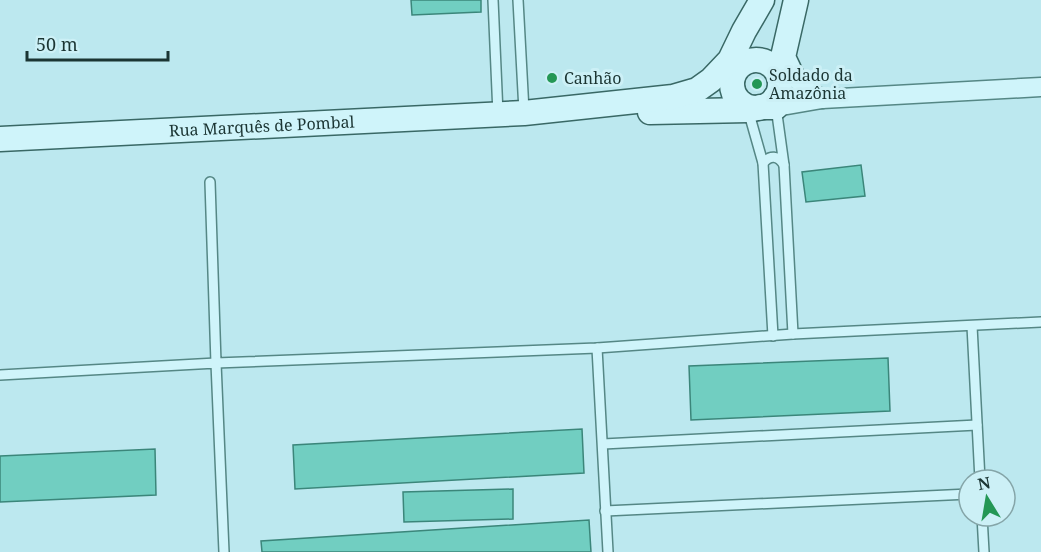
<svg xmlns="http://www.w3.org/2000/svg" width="1041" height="552" font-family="'Noto Serif',serif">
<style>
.building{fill:#71cec1;stroke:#3b867a;stroke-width:1.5}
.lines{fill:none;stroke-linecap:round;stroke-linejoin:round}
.lane-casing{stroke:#558785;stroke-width:12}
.street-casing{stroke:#558785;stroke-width:21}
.secondary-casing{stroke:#396865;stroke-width:27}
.lane{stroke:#cff4fa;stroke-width:9}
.street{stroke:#cff4fa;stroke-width:18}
.secondary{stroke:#cff4fa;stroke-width:24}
.poi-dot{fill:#249755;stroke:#ccf0f6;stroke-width:2}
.labels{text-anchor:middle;stroke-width:6;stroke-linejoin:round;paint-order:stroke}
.poi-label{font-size:16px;fill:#1b3533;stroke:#ccf0f6;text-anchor:start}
.street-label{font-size:16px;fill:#1b3533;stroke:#ccf0f6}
</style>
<rect width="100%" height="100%" fill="#bce8ef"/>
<g class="building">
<polygon points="411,0 481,0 481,12 412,15"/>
<polygon points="861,165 865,196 806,202 802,172"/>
<polygon points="888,358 890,411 691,420 689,366"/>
<polygon points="582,429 584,473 295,489 293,445"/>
<polygon points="155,449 156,495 0,502 0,456"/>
<polygon points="513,489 513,519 404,522 403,492"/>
<polygon points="589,520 591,552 262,552 261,541"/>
</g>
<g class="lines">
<g class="lane-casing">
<g id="lane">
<polyline points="493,0 498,114"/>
<polyline points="518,0 524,111"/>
<polyline points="776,107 784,165 793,334"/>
<polyline points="748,110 763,163 773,336"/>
<path d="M763,163C770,155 778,155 784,165"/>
<polyline points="210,182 216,363 597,348 793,334 1041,322"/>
<polyline points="972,326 980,480"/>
<polyline points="597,348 608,552"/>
<polyline points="0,375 216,363 224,552"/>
<polyline points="603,444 977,425"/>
<polyline points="605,511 969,494"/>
<polyline points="982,516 984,552"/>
</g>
</g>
<g class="street-casing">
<g id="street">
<polyline points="791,74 809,91 822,99"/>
<polyline points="776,107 822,99 1041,87"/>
</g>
</g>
<g class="secondary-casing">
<g id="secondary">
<circle cx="756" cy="84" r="24"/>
<polyline points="791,74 783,57 796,0"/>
<polyline points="650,112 748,110 761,107 776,107 775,98"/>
<path id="s1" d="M0,139L524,113L673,97L697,90L711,80L730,60L744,31L762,0"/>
</g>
</g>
<use href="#lane" class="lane"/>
<use href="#street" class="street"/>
<use href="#secondary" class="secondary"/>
</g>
<g class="poi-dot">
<circle cx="552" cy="78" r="6"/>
<circle cx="757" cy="84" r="6"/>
</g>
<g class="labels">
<g class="poi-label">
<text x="769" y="81">Soldado da<tspan x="769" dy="18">Amazônia</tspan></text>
<text x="564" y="84">Canhão</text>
</g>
<g class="street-label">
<text dy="6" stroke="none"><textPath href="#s1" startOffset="262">Rua Marquês de Pombal</textPath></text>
</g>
</g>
<g transform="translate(987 498) rotate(349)"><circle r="28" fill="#ccf0f6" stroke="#85a5a8" stroke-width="1.5"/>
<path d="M0-4.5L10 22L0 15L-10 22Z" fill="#249755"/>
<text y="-9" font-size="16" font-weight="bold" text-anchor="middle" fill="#1b3533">N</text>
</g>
<path d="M27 51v9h141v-9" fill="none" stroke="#1b3533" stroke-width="3"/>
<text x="36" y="51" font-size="18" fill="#1b3533" stroke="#ccf0f6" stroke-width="4.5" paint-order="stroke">50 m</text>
</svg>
